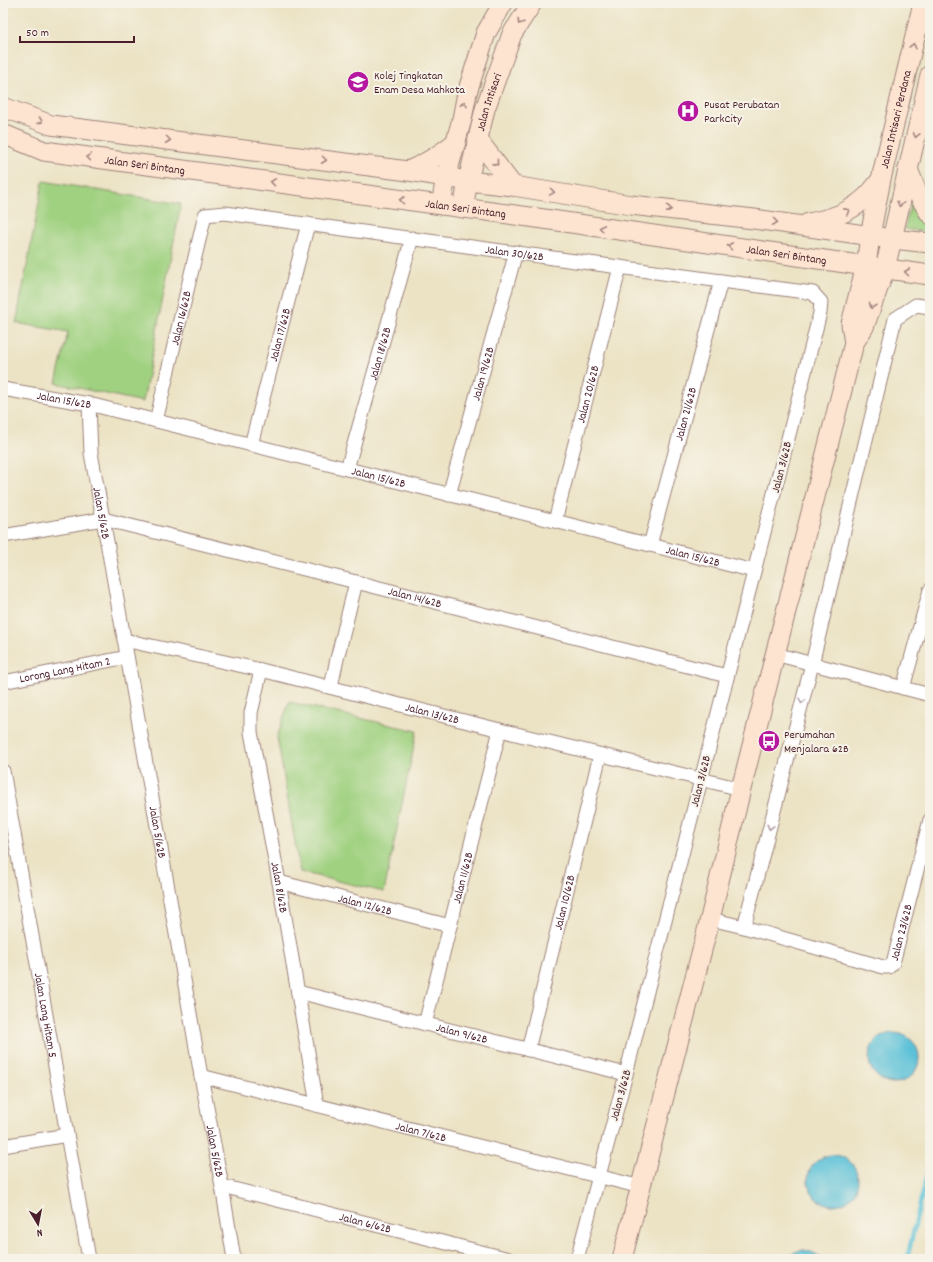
<svg xmlns="http://www.w3.org/2000/svg" width="933" height="1262" font-family="Dekko,sans-serif">
<style>
.green{fill:#a0d181;stroke:#757856}
.water{fill:#5bc1d8;stroke:#527082}
.lines{fill:none;stroke-linecap:round;stroke-linejoin:round}
.stream{stroke:#5bc1d8;stroke-width:4.5}
.street-casing{stroke:#9b8178;stroke-width:15}
.secondary-casing{stroke:#9b8178;stroke-width:21}
.street{stroke:#fff;stroke-width:13}
.secondary{stroke:#fde4d1;stroke-width:19}
.oneway{stroke:#a4827e}
.oneway2{stroke:#ae9aa0}
.labels{text-anchor:middle;stroke-width:4;stroke-linejoin:round;paint-order:stroke}
.poi-label{font-size:12px;fill:#4a1f2b;stroke:#f7f3e8;text-anchor:start}
.street-label{font-size:12px;fill:#4a1f2b;stroke:#f7f3e8}
</style>
<rect width="100%" height="100%" fill="#f7f3e8"/>
<filter id="ink" filterUnits="userSpaceOnUse"><feTurbulence type="fractalNoise" baseFrequency=".025" numOctaves="2"/><feDisplacementMap in="SourceGraphic" scale="8" xChannelSelector="R" yChannelSelector="G"/><feConvolveMatrix kernelMatrix="1 2 1 2 8 2 1 2 1" color-interpolation-filters="sRGB"/></filter>
<filter id="wash" filterUnits="userSpaceOnUse"><feTurbulence type="fractalNoise" baseFrequency=".012" numOctaves="4" result="noise"/><feDisplacementMap in="SourceGraphic" scale="16" xChannelSelector="R" yChannelSelector="G"/><feGaussianBlur stdDeviation="0.9" result="paint"/><feColorMatrix in="noise" values="0 0 0 0 0 0 0 0 0 0 0 0 0 0 0 0 0 1.4 0 .05"/><feComposite in="paint" operator="in"/></filter>
<g filter="url(#wash)">
<rect width="100%" height="100%" fill="#ece3c5"/>
<g class="green">
<polygon points="43,181 181,204 143,402 56,383 68,332 16,323"/>
<polygon points="915,192 930,225 930,233 905,229 907,217"/>
<polygon points="289,702 417,731 384,892 300,872 277,737"/>
</g>
<g class="water">
<circle cx="894" cy="1058" r="25"/>
<circle cx="833" cy="1180" r="25"/>
<path d="M804,1250C811,1252 816,1253 822,1259H784C790,1253 795,1251 804,1250Z"/>
</g>
<g class="lines">
<polyline class="stream" points="907,1259 930,1161"/>
</g>
</g>
<g filter="url(#ink)">
<g class="lines">
<g class="street-casing">
<g id="street">
<path id="s1" d="M3,389L89,404L754,571"/>
<path id="s2" d="M89,404L91,453L103,519L201,1076L222,1186L234,1259"/>
<path id="s3" d="M156,421L205,215L225,213L721,281L813,293L821,302L820,313L626,1074L577,1259"/>
<path id="s4" d="M251,445L308,224"/>
<path id="s5" d="M347,469L412,238"/>
<path id="s6" d="M449,495L516,252"/>
<path id="s7" d="M555,521L620,267"/>
<path id="s8" d="M3,536L103,519L356,582L727,676"/>
<path id="s9" d="M650,545L721,281"/>
<path id="s10" d="M124,640L261,670L500,730L741,789"/>
<polyline points="775,654 930,695"/>
<path id="s11" d="M261,670L251,713V732L279,882L317,1105"/>
<path id="s12" d="M3,682L127,657"/>
<polyline points="331,687 337,659 356,582"/>
<polyline points="903,688 930,590"/>
<path id="s13" d="M3,771L89,1259"/>
<path id="s14" d="M279,882L450,926"/>
<path id="s15" d="M710,919L744,927L883,967H889L893,963L930,820"/>
<polyline points="744,927 812,664 895,319 916,305 930,307"/>
<path id="s16" d="M298,992L626,1074"/>
<path id="s17" d="M425,1024L500,730"/>
<path id="s18" d="M528,1050L600,755"/>
<path id="s19" d="M201,1076L641,1187"/>
<polyline points="3,1146 67,1135"/>
<path id="s20" d="M222,1186L509,1259"/>
</g>
</g>
<g class="secondary-casing">
<g id="secondary">
<polyline points="3,107 51,125 408,171 468,181 513,186 631,205 754,219 892,239 930,243"/>
<path id="s21" d="M3,134L44,151L537,218L866,266L930,275"/>
<polyline points="478,140 513,186"/>
<polyline points="908,169 917,192 930,214"/>
<path d="M408,171C426,164 441,154 456,142"/>
<polyline points="441,205 446,177 462,119 467,93 486,33 503,3"/>
<path id="s22" d="M463,208L468,181L485,109L512,34L532,3"/>
<path d="M808,223C838,218 861,208 879,182"/>
<path id="s23" d="M854,343L851,324L866,266L870,236L881,179L923,3"/>
<polyline points="622,1259 710,919 741,789 854,343 864,327 885,269 930,75"/>
</g>
</g>
<use href="#street" class="street"/>
<use href="#secondary" class="secondary"/>
</g>
<defs><path id="oneway-chevron" d="M-2-3.5L2.5 0L-2 3.5" fill="none" stroke-width="1.6" stroke-linecap="round" stroke-linejoin="round"/></defs>
<g class="oneway">
<use href="#oneway-chevron" transform="translate(520 22) rotate(122)"/>
<use href="#oneway-chevron" transform="translate(913 46) rotate(-77)"/>
<use href="#oneway-chevron" transform="translate(464 104) rotate(-79)"/>
<use href="#oneway-chevron" transform="translate(40 121) rotate(21)"/>
<use href="#oneway-chevron" transform="translate(916 135) rotate(103)"/>
<use href="#oneway-chevron" transform="translate(168 140) rotate(7)"/>
<use href="#oneway-chevron" transform="translate(89 157) rotate(-172)"/>
<use href="#oneway-chevron" transform="translate(324 160) rotate(7)"/>
<use href="#oneway-chevron" transform="translate(496 163) rotate(51)"/>
<use href="#oneway-chevron" transform="translate(273 182) rotate(-172)"/>
<use href="#oneway-chevron" transform="translate(552 192) rotate(9)"/>
<use href="#oneway-chevron" transform="translate(402 200) rotate(-172)"/>
<use href="#oneway-chevron" transform="translate(900 204) rotate(103)"/>
<use href="#oneway-chevron" transform="translate(669 209) rotate(6)"/>
<use href="#oneway-chevron" transform="translate(847 211) rotate(-28)"/>
<use href="#oneway-chevron" transform="translate(775 222) rotate(8)"/>
<use href="#oneway-chevron" transform="translate(602 228) rotate(-172)"/>
<use href="#oneway-chevron" transform="translate(730 246) rotate(-172)"/>
<use href="#oneway-chevron" transform="translate(907 272) rotate(-173)"/>
<use href="#oneway-chevron" transform="translate(872 306) rotate(109)"/>
</g>
<g class="oneway2">
<use href="#oneway-chevron" transform="translate(802 701) rotate(104)"/>
<use href="#oneway-chevron" transform="translate(770 827) rotate(104)"/>
</g>
</g>
<defs>
<g id="school-disc" transform="scale(1.15)"><circle r="9.5" fill="#b5179e" stroke="#f7f3e8"/><path d="M0-5L7-2L0 1L-7-2ZM-4 1L0 2.5L4 1V4Q0 6-4 4Z" fill="#fff"/></g>
<g id="hospital-disc" transform="scale(1.15)"><circle r="9.5" fill="#b5179e" stroke="#f7f3e8"/><path d="M-5-5h3v3.5h4V-5h3V5h-3V1.5h-4V5h-3Z" fill="#fff"/></g>
<g id="bus-disc" transform="scale(1.15)"><circle r="9.5" fill="#b5179e" stroke="#f7f3e8"/><path d="M-5-6H5V4H4V6H2V4H-2V6H-4V4H-5ZM-3.5-4V0h7V-4ZM-3.5 1.2v1.5H-2V1.2ZM2 1.2v1.5H3.5V1.2Z" fill="#fff"/></g>
</defs>
<g fill-rule="evenodd">
<use href="#school-disc" x="358" y="82"/>
<use href="#hospital-disc" x="688" y="111"/>
<use href="#bus-disc" x="769" y="741"/>
</g>
<g class="labels">
<g class="poi-label">
<text x="374" y="79">Kolej Tingkatan<tspan x="374" dy="14">Enam Desa Mahkota</tspan></text>
<text x="704" y="108">Pusat Perubatan<tspan x="704" dy="14">ParkCity</tspan></text>
<text x="784" y="738">Perumahan<tspan x="784" dy="14">Menjalara 62B</tspan></text>
</g>
<g class="street-label">
<text dy="4" stroke="none"><textPath href="#s22" startOffset="109">Jalan Intisari</textPath></text>
<text dy="4" stroke="none"><textPath href="#s23" startOffset="229">Jalan Intisari Perdana</textPath></text>
<text dy="4" stroke="none"><textPath href="#s21" startOffset="146">Jalan Seri Bintang</textPath></text>
<text dy="4" stroke="none"><textPath href="#s21" startOffset="470">Jalan Seri Bintang</textPath></text>
<text dy="4" stroke="none"><textPath href="#s3" startOffset="524">Jalan 30/62B</textPath></text>
<text dy="4" stroke="none"><textPath href="#s21" startOffset="794">Jalan Seri Bintang</textPath></text>
<text dy="4" stroke="none"><textPath href="#s3" startOffset="106">Jalan 16/62B</textPath></text>
<text dy="4" stroke="none"><textPath href="#s4" startOffset="114">Jalan 17/62B</textPath></text>
<text dy="4" stroke="none"><textPath href="#s5" startOffset="120">Jalan 18/62B</textPath></text>
<text dy="4" stroke="none"><textPath href="#s6" startOffset="126">Jalan 19/62B</textPath></text>
<text dy="4" stroke="none"><textPath href="#s7" startOffset="131">Jalan 20/62B</textPath></text>
<text dy="4" stroke="none"><textPath href="#s1" startOffset="62">Jalan 15/62B</textPath></text>
<text dy="4" stroke="none"><textPath href="#s9" startOffset="136">Jalan 21/62B</textPath></text>
<text transform="translate(781 467) rotate(-76)" y="4">Jalan 3/62B</text>
<text dy="4" stroke="none"><textPath href="#s1" startOffset="386">Jalan 15/62B</textPath></text>
<text dy="4" stroke="none"><textPath href="#s2" startOffset="110">Jalan 5/62B</textPath></text>
<text dy="4" stroke="none"><textPath href="#s1" startOffset="710">Jalan 15/62B</textPath></text>
<text dy="4" stroke="none"><textPath href="#s8" startOffset="423">Jalan 14/62B</textPath></text>
<text dy="4" stroke="none"><textPath href="#s12" startOffset="63">Lorong Lang Hitam 2</textPath></text>
<text dy="4" stroke="none"><textPath href="#s10" startOffset="317">Jalan 13/62B</textPath></text>
<text transform="translate(700 781) rotate(-76)" y="4">Jalan 3/62B</text>
<text dy="4" stroke="none"><textPath href="#s2" startOffset="434">Jalan 5/62B</textPath></text>
<text dy="4" stroke="none"><textPath href="#s17" startOffset="151">Jalan 11/62B</textPath></text>
<text dy="4" stroke="none"><textPath href="#s11" startOffset="221">Jalan 8/62B</textPath></text>
<text dy="4" stroke="none"><textPath href="#s18" startOffset="152">Jalan 10/62B</textPath></text>
<text dy="4" stroke="none"><textPath href="#s14" startOffset="89">Jalan 12/62B</textPath></text>
<text dy="4" stroke="none"><textPath href="#s15" startOffset="223">Jalan 23/62B</textPath></text>
<text dy="4" stroke="none"><textPath href="#s13" startOffset="248">Jalan Lang Hitam 5</textPath></text>
<text dy="4" stroke="none"><textPath href="#s16" startOffset="169">Jalan 9/62B</textPath></text>
<text transform="translate(620 1095) rotate(-75)" y="4">Jalan 3/62B</text>
<text dy="4" stroke="none"><textPath href="#s19" startOffset="227">Jalan 7/62B</textPath></text>
<text dy="4" stroke="none"><textPath href="#s2" startOffset="758">Jalan 5/62B</textPath></text>
<text dy="4" stroke="none"><textPath href="#s20" startOffset="148">Jalan 6/62B</textPath></text>
</g>
</g>
<rect width="933" height="1262" fill="none" stroke="#f7f3e8" stroke-width="16"/>
<g transform="translate(38 1224) rotate(170)" stroke="#f7f3e8" stroke-width="3" paint-order="stroke">
<path d="M0-3L7 15L0 10L-7 15Z" fill="#4a1f2b"/>
<text y="-6" font-size="11" font-weight="bold" text-anchor="middle" fill="#4a1f2b">N</text>
</g>
<path d="M20 36v6h114v-6" fill="none" stroke="#4a1f2b" stroke-width="2"/>
<text x="26" y="36" font-size="12" fill="#4a1f2b" stroke="#f7f3e8" stroke-width="3" paint-order="stroke">50 m</text>
</svg>
